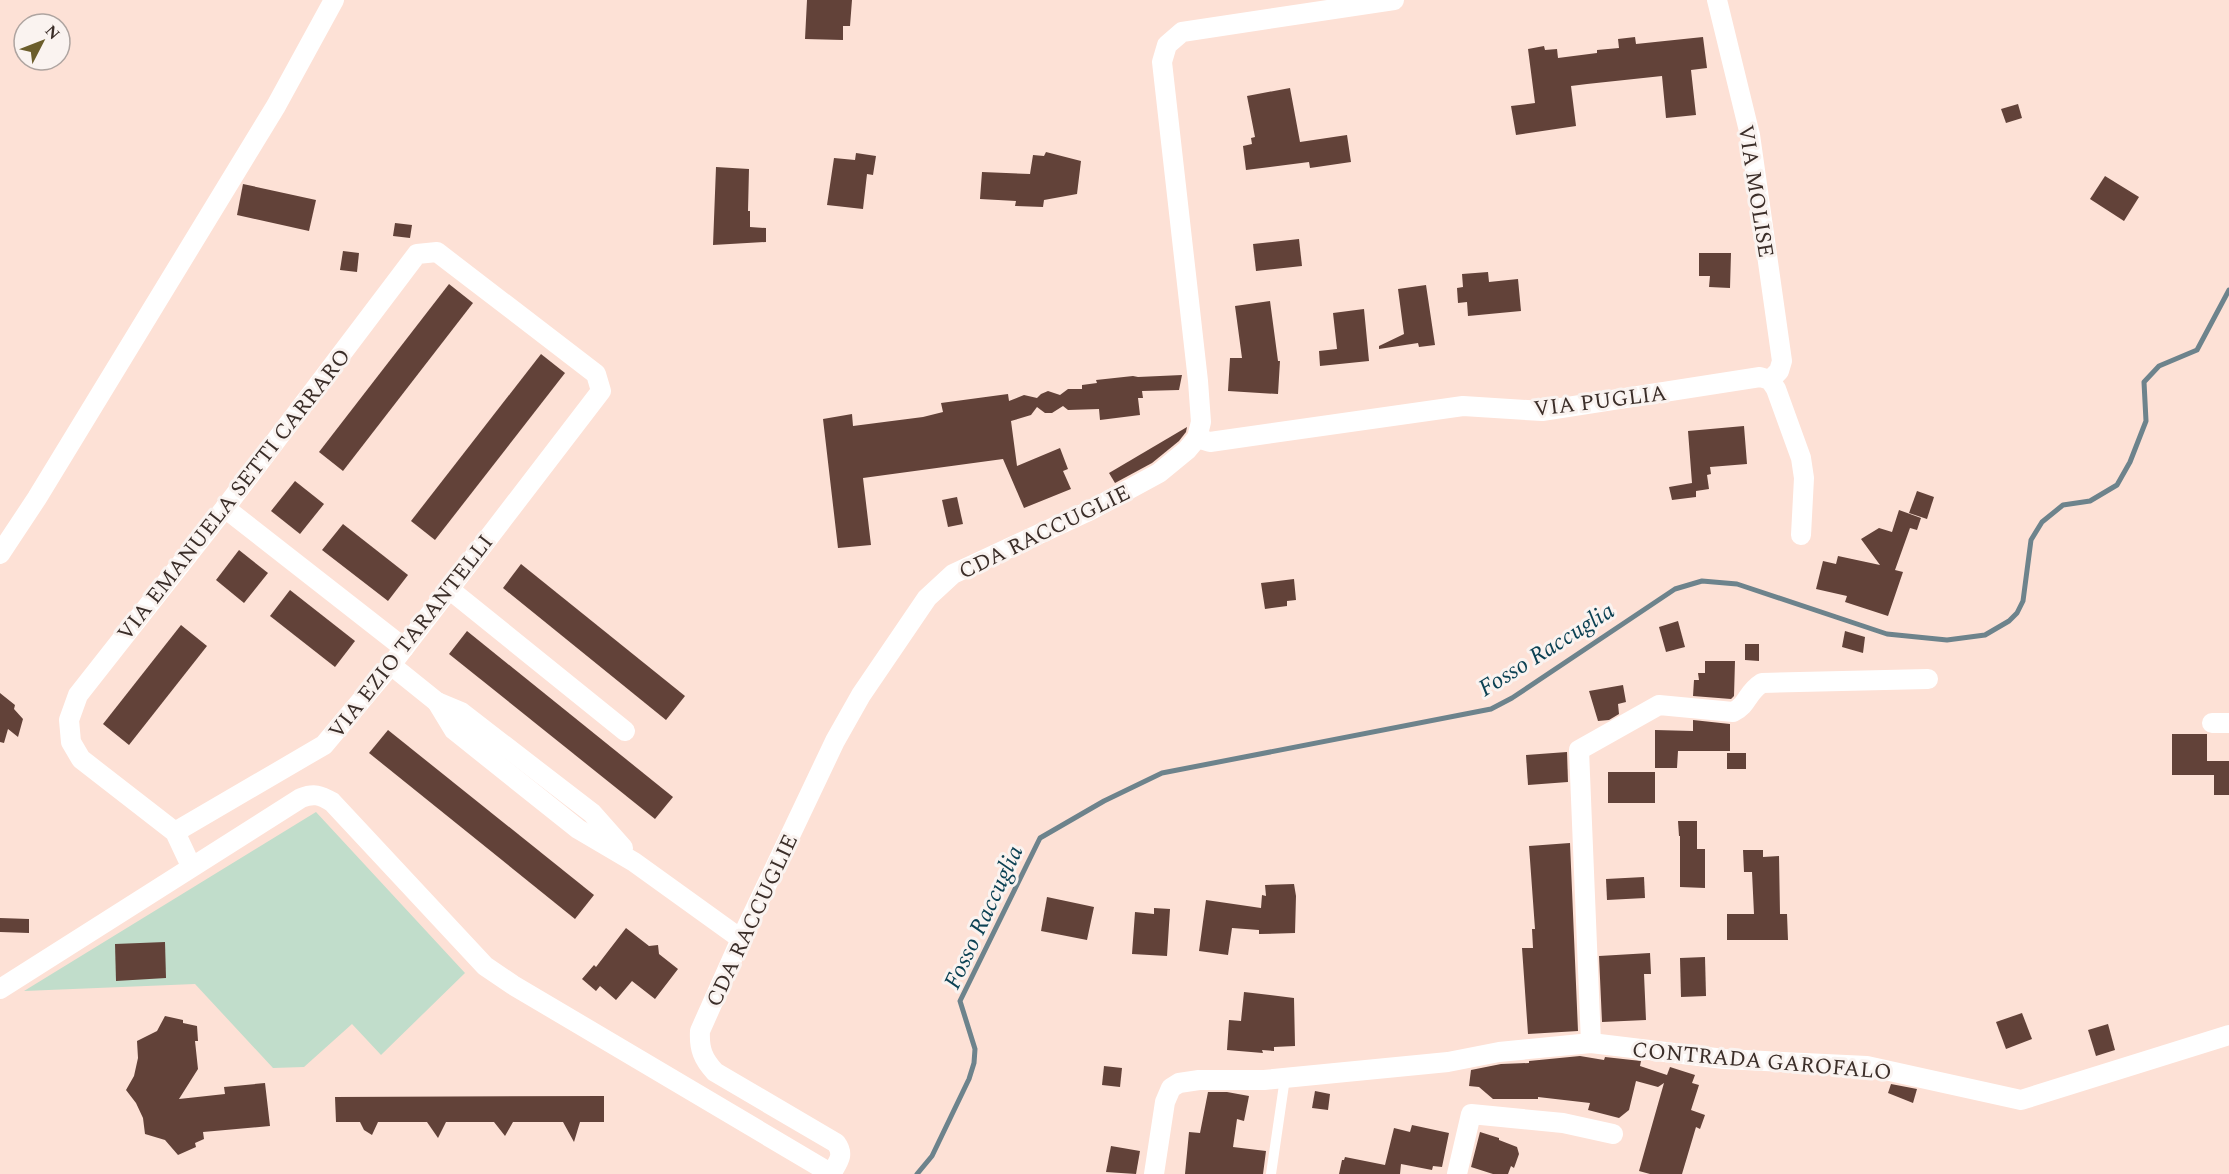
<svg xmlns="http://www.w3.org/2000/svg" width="2229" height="1174" font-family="Spectral,serif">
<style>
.green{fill:#c1ddcb}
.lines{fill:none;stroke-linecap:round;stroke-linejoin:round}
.stream{stroke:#6d838c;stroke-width:5}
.building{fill:#624239}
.lane{stroke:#fff;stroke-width:10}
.street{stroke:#fff;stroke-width:20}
.labels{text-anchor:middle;stroke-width:6;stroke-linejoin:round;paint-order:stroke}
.street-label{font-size:22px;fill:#3b2e29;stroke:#faf3f0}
.water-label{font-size:24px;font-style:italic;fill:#0b4153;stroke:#faf3f0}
</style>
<rect width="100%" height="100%" fill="#fde1d6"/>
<polygon class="green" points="316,812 465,973 381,1055 352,1024 304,1067 273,1068 195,984 24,991"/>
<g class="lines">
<polyline class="stream" points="917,1174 932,1156 969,1079 974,1063 975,1049 960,1001 1040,838 1104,801 1162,773 1491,709 1512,698 1675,589 1702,581 1737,584 1887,634 1947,640 1985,635 2009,621 2017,613 2023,601 2031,540 2042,522 2063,505 2090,501 2117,485 2130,462 2146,421 2144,382 2159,366 2197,350 2229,290"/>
</g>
<g class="building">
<polygon points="807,0 852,0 850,26 843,26 843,40 805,39"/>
<polygon points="1635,37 1636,44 1703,37 1707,68 1691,70 1696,115 1666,118 1662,76 1587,84 1571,86 1576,126 1516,135 1511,106 1535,103 1528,49 1544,46 1545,50 1557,49 1558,58 1597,53 1597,50 1619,48 1618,39"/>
<polygon points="1290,88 1300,142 1347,135 1351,162 1310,168 1309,162 1246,170 1243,146 1252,144 1251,138 1255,137 1247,96"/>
<polygon points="2018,104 2022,118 2006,123 2001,109"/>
<polygon points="1046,152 1081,161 1077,194 1044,200 1043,207 1015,206 1016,201 980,199 982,172 1030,174 1033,155 1044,156"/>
<polygon points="856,153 876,156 873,175 867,174 863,209 827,205 834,158 855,160"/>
<polygon points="716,167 749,169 748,211 750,211 750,227 766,228 766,242 713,245"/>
<polygon points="2105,176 2139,197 2124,221 2090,199"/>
<polygon points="243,184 316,200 309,231 237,215"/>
<polygon points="395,223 412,225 410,238 393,236"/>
<polygon points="1299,239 1302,266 1256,271 1253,244"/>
<polygon points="343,251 359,253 357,272 340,270"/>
<polygon points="1699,253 1731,253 1730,288 1709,287 1710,276 1699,276"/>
<polygon points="1488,272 1489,282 1518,279 1521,311 1468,316 1467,302 1458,303 1457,288 1463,287 1462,274"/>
<polygon points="449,284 473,303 343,471 319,452"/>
<polygon points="1426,285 1435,345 1419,347 1418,343 1379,349 1379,346 1404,334 1398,289"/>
<polygon points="1270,301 1278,361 1280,361 1278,394 1228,391 1230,358 1242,358 1235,306"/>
<polygon points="1364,309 1369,361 1320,366 1319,351 1337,349 1333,313"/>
<polygon points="541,354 565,373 435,540 411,521"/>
<polygon points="1182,375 1179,390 1142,391 1143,398 1138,398 1140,415 1100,420 1099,409 1068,410 1063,406 1052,413 1045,413 1037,407 1031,415 1011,421 1017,466 1060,448 1068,469 1063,471 1071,489 1024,508 1003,459 863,478 871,545 838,548 823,419 852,414 853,426 923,417 943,412 941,403 1008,394 1009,401 1024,395 1037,398 1041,394 1048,391 1060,395 1068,389 1082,389 1082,385 1097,383 1096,380 1133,376 1138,377"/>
<polygon points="1744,426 1747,464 1710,467 1711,474 1707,475 1709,489 1696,491 1696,497 1672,500 1669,487 1692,483 1688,431"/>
<polygon points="1187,427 1186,432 1179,441 1152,463 1115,483 1109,473"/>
<polygon points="295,481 324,504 300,534 271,511"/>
<polygon points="1917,491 1934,497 1927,519 1909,513"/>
<polygon points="957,497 963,524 948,527 942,500"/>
<polygon points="1899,510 1921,518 1917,530 1910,528 1895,570 1903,572 1888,616 1845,602 1847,596 1816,589 1823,561 1836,564 1838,556 1880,565 1861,539 1879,528 1892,532"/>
<polygon points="343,524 408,575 388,601 322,550"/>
<polygon points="239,550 268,573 244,603 216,580"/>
<polygon points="521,564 685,696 666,720 503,588"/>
<polygon points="1294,579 1296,600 1287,601 1287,606 1265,609 1261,583"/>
<polygon points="290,590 355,641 335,667 270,616"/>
<polygon points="1678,621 1685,647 1666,652 1659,627"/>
<polygon points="181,625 207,646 129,745 103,724"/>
<polygon points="467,631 673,797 655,819 449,654"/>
<polygon points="1845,631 1865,637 1863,653 1842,647"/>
<polygon points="1745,644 1759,644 1759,661 1745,660"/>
<polygon points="1705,661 1735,661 1734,696 1731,699 1693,696 1694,680 1699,680 1698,673 1705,673"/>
<polygon points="1623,685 1626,702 1618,704 1619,714 1609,720 1598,721 1589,691"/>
<polygon points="0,693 15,705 14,709 23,719 18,737 8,729 4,743 0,742"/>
<polygon points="1693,720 1730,724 1730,751 1678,751 1677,768 1655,768 1655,730 1693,731"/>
<polygon points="388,730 594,895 575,919 369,753"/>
<polygon points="2172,734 2207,734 2207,761 2229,761 2229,795 2214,795 2214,775 2172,775"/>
<polygon points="1567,752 1568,782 1528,785 1526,755"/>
<rect x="1727" y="753" width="19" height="16"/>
<rect x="1608" y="772" width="47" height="31"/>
<polygon points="1678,821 1697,821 1697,849 1705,849 1705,888 1680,887 1680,836 1679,836"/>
<polygon points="1570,843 1578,1031 1528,1034 1522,948 1533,948 1532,929 1535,929 1529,846"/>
<polygon points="1743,850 1763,850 1763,857 1779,856 1780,914 1787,914 1788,940 1727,940 1727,914 1754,914 1752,872 1744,872"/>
<polygon points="1644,877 1645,898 1607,900 1606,879"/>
<polygon points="1294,884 1296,896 1295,933 1259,934 1259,930 1232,928 1228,955 1199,951 1206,900 1261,908 1262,895 1266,896 1265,885"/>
<polygon points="1047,897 1094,907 1087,940 1041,931"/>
<polygon points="1154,908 1170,909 1167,956 1132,954 1135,912 1154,914"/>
<polygon points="0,918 29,919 29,933 0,932"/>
<polygon points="626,928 649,946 658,945 659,954 678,969 655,999 632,981 616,1000 600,986 596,991 582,979 594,965 596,967"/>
<polygon points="165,942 166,978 116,981 115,944"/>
<polygon points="1650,953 1651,974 1644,974 1646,1020 1602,1022 1599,956"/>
<polygon points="1705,957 1706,996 1681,997 1680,958"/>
<polygon points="1244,992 1294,998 1295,1046 1274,1047 1274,1051 1262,1050 1263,1053 1227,1050 1229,1020 1241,1021"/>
<polygon points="2022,1013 2032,1039 2006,1049 1996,1022"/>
<polygon points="165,1016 183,1020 183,1023 197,1026 198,1041 195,1041 198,1069 179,1099 225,1094 224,1087 265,1083 270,1126 203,1132 204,1139 195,1143 196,1147 178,1155 165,1140 145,1134 143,1118 136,1103 126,1090 134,1076 138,1058 137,1041 157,1031"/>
<polygon points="2108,1024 2115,1050 2096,1056 2088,1030"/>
<polygon points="1580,1056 1604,1060 1605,1057 1641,1061 1640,1066 1667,1075 1670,1067 1695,1075 1692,1083 1699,1085 1691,1110 1705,1115 1700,1129 1696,1127 1682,1174 1650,1174 1639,1171 1664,1083 1658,1087 1636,1081 1629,1110 1619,1118 1588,1110 1590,1103 1538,1097 1538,1099 1493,1099 1479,1087 1469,1086 1471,1070 1501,1064 1529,1063 1529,1061"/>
<polygon points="1104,1066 1122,1068 1120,1087 1102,1085"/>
<polygon points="1891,1084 1917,1089 1913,1103 1888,1093"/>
<polygon points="1315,1091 1330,1094 1328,1110 1312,1108"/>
<polygon points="1208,1092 1227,1092 1249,1096 1244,1121 1237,1119 1233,1147 1266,1151 1263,1174 1185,1174 1189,1132 1200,1133"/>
<polygon points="604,1096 604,1122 580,1122 574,1142 563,1122 513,1122 505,1136 494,1122 446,1122 438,1138 427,1122 378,1122 372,1135 364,1130 360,1122 336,1122 335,1097"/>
<polygon points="1412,1125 1449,1133 1442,1167 1433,1166 1432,1170 1401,1164 1400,1174 1339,1174 1342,1160 1344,1160 1345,1157 1385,1165 1394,1128 1410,1132"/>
<polygon points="1480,1132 1499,1138 1499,1140 1517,1147 1519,1154 1514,1168 1511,1166 1508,1174 1493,1174 1471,1167"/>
<polygon points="1111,1146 1140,1151 1136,1174 1106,1172"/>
</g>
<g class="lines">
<polyline class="lane" points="1271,1174 1285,1078"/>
<g class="street">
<polyline points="1717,0 1750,135 1782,361 1779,371 1770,380"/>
<polyline points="1197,438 1210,442 1463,406 1542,411 1760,377 1770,380 1776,389 1801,458 1804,478 1801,535"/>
<polyline points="225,508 404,648"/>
<polyline points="0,554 37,498 276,106 334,0"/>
<polyline points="449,589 625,731"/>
<polyline points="391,665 437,702 461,712 592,813 623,848"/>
<polyline points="437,702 454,730 578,829 634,862 741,939"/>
<polyline points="2212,723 2229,723"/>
<polyline points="175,832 324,745 391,665 601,391 596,374 437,252 417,254 225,508 78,695 69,720 71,742 81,759 175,832 191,866"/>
<path d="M0,989L301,798C314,793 320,795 332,802L485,966L513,985L832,1174"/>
<path d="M1591,1043L1579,750L1659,705L1733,712C1749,704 1746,693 1762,683L1928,679"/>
<path d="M831,1174C838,1162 845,1155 836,1143L715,1072C703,1059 699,1049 700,1031L741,939L835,741L861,695L927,598L953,574L1089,511L1159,473L1187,450L1197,438L1201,422L1198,381L1162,62L1167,45L1182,32L1394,0"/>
<polyline points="1154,1174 1165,1102 1171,1088 1179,1083 1199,1080 1264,1080 1448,1062 1499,1052 1591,1043 1724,1059 1867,1066 2021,1100 2229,1035"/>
<polyline points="1457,1174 1471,1114 1563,1123 1613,1134"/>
</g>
</g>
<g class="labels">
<g class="street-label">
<text transform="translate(1757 191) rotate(81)" y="8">VIA MOLISE</text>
<text transform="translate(1600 400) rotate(-7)" y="8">VIA PUGLIA</text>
<text transform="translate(233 494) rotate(-52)" y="8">VIA EMANUELA SETTI CARRARO</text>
<text transform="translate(1044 531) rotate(-26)" y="8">CDA RACCUGLIE</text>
<text transform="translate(410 636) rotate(-52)" y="8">VIA EZIO TARANTELLI</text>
<text transform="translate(751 920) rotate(-65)" y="8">CDA RACCUGLIE</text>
<text transform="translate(1762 1060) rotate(5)" y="8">CONTRADA GAROFALO</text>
</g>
<g class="water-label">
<text transform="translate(1546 649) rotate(-32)" y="8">Fosso Raccuglia</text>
<text transform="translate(983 917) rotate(-65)" y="8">Fosso Raccuglia</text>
</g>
</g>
<g transform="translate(42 42) rotate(48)"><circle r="28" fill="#faf3f0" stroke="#aea4a0" stroke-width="1.5"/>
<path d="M0-4.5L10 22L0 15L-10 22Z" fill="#6b5d2b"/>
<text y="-9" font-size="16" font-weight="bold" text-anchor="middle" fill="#3b2e29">N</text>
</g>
</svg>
